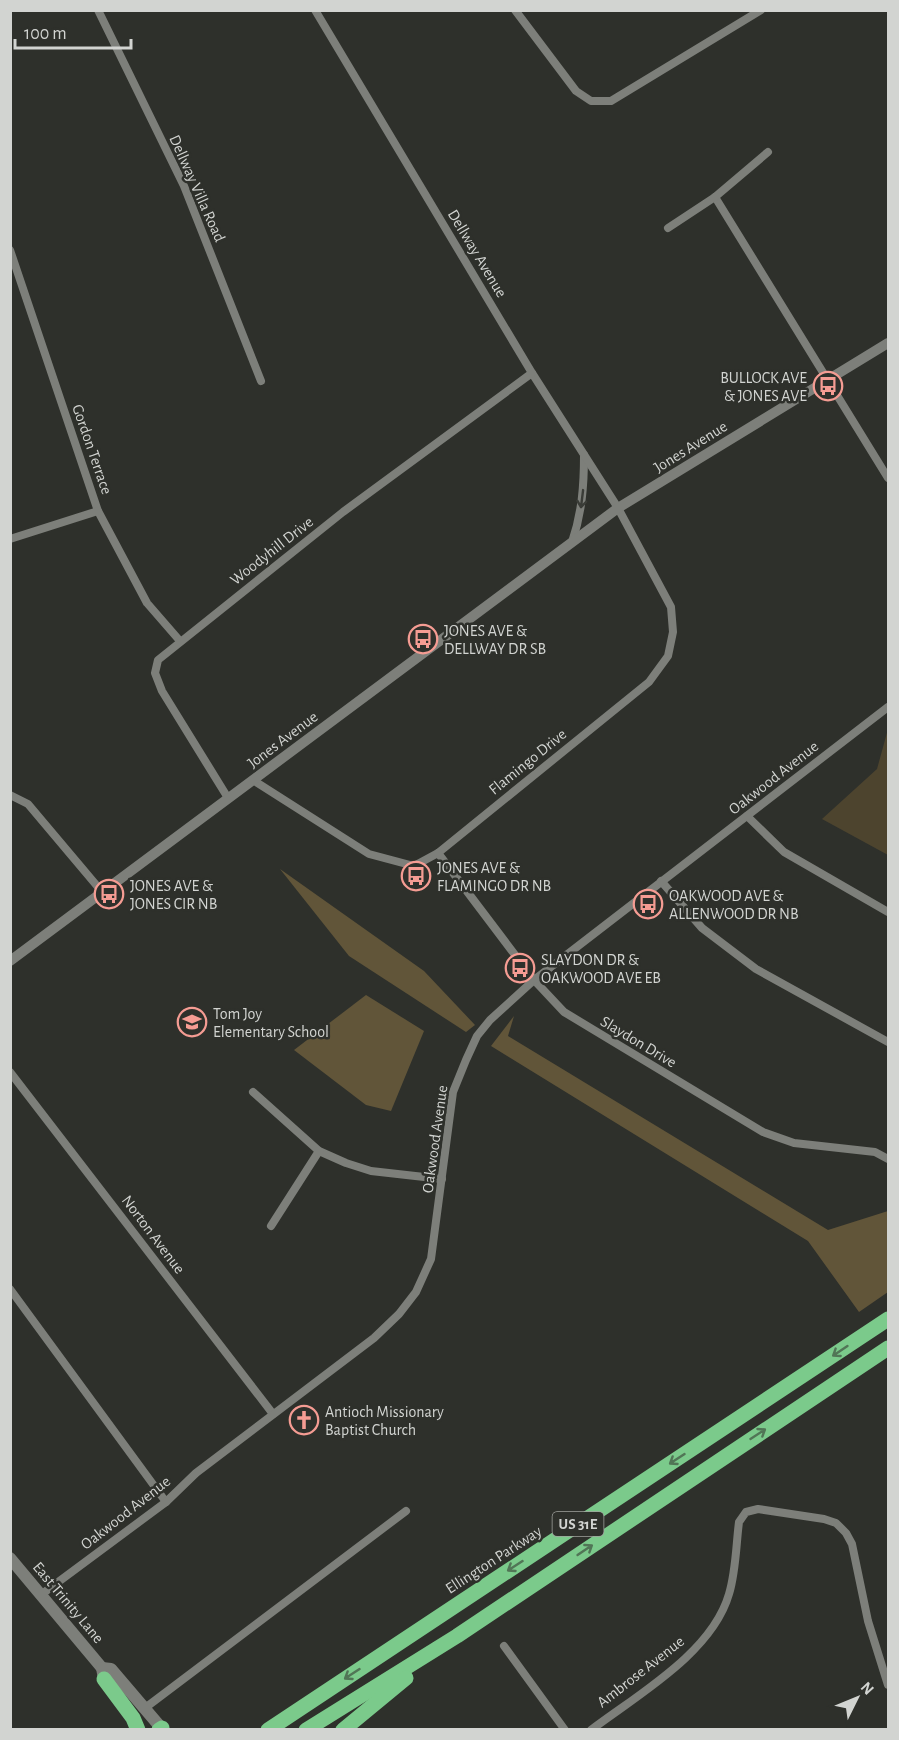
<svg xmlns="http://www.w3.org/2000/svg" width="899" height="1740" font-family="'Alegreya Sans',sans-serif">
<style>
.green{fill:#4d442e}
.forest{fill:#615539}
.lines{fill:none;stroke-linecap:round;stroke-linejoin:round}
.minor{stroke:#7d7f7a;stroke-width:8}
.tertiary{stroke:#7d7f7a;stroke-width:10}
.secondary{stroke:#7d7f7a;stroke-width:12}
.motorway{stroke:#7bca8b;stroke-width:15}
.oneway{stroke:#3a3c37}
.oneway2{stroke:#517556}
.labels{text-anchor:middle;stroke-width:5;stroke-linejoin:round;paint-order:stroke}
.shield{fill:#2e302b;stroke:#a1a39f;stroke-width:1.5}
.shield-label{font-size:15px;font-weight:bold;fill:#d2d4d1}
.street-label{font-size:16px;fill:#d2d4d1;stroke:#2e302b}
.poi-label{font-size:16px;fill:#d2d4d1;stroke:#2e302b;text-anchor:start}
</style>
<rect width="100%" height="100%" fill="#2e302b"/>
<polygon class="green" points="888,729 888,855 822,819 877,769"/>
<g class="forest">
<polygon points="280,869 424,971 475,1025 466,1032 349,956"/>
<polygon points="366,995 424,1031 391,1111 366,1105 294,1050"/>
<polygon points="514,1016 508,1036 828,1230 888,1211 888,1292 859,1312 808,1241 491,1046"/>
</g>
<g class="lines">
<g class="minor">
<polyline points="98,10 184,186 261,381"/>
<polyline points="515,10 576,91 591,101 611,101 761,10"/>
<polyline points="715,197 888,478"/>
<polyline points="668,228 715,197 768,152"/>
<polyline points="10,250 98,511 147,603 180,641"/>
<polyline points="10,539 98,511"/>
<path d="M572,542C582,513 584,485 584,455"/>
<polyline points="253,780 369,854 414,866 438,853 649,682 668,656 673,632 671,607 618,508 532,373 315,10"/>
<polyline points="10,795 28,804 103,893"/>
<polyline points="228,798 162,691 155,673 158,660 343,512 532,373"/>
<polyline points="747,816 784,852 888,912"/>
<polyline points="438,853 534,980 564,1012 763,1132 794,1143 875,1152 888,1159"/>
<polyline points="661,881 702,928 756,969 888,1042"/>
<polyline points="10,1072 273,1414"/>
<polyline points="253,1092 319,1151 346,1163 371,1171 442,1179"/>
<polyline points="271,1226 319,1151"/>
<polyline points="10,1289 166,1502"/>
<polyline points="42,1594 166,1502 196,1473 374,1338 399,1314 416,1292 431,1259 453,1092 466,1060 477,1036 490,1020 534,980 888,707"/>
<polyline points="504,1646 565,1730"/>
<polyline points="145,1708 406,1511"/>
<path d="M591,1730C637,1695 712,1653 729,1594C736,1571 736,1545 739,1522L746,1512L758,1509L824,1519L836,1523L846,1533L852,1544L868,1621L888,1685"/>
</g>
<polyline class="tertiary" points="10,961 618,508 888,343"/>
<g class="secondary">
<polyline points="10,1558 102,1668 104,1679 109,1685"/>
<polyline points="102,1668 111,1669 163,1730"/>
</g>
<g class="motorway">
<polyline points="104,1679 133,1718 138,1730"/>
<polyline points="159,1730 162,1728"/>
<polyline points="268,1730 888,1319"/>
<polyline points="306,1730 457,1636 888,1348"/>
<polyline points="343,1730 406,1678"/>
</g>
</g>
<defs><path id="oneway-shaft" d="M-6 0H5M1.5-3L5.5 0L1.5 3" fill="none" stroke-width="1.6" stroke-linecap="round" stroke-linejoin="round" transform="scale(1.5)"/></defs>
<use class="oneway" href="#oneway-shaft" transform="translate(582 499) rotate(97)"/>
<g class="oneway2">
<use href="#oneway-shaft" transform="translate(840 1351) rotate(146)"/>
<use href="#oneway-shaft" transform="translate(758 1434) rotate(-33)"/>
<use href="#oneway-shaft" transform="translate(677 1459) rotate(147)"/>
<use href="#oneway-shaft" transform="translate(585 1550) rotate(-34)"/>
<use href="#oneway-shaft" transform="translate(515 1566) rotate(147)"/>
<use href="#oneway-shaft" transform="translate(352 1674) rotate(147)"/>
</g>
<defs>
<g id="bus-ring" transform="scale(1.5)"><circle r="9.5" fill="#2e302b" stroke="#f59c93" stroke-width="1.5"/><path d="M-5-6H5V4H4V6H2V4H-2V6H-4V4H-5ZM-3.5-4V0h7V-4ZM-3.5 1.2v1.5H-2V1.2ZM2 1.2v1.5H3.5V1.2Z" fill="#f59c93"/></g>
<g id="school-ring" transform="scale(1.5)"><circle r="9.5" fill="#2e302b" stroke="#f59c93" stroke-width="1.5"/><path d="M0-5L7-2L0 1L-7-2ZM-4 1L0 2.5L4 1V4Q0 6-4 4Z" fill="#f59c93"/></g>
<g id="church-ring" transform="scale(1.5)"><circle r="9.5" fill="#2e302b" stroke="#f59c93" stroke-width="1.5"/><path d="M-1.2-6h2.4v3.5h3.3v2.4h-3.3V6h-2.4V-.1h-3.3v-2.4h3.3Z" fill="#f59c93"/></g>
</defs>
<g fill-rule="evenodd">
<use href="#bus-ring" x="828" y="386"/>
<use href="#bus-ring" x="423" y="639"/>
<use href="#bus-ring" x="416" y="876"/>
<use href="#bus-ring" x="109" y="894"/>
<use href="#bus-ring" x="648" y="904"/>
<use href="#bus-ring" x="520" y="968"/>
<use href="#school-ring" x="192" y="1022"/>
<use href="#church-ring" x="304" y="1420"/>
</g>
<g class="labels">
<rect class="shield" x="552.5" y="1512" width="51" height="24" rx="4.5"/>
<g class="shield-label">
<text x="578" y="1529">US 31E</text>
</g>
<g class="street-label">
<text transform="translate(198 188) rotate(66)" y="6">Dellway Villa Road</text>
<text transform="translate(478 253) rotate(59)" y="6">Dellway Avenue</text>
<text transform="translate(690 446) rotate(-32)" y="6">Jones Avenue</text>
<text transform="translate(93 449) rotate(71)" y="6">Gordon Terrace</text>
<text transform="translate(271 550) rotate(-38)" y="6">Woodyhill Drive</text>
<text transform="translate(282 739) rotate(-37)" y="6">Jones Avenue</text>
<text transform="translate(527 761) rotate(-39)" y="6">Flamingo Drive</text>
<text transform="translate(773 777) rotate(-38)" y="6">Oakwood Avenue</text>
<text transform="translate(639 1041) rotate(31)" y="6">Slaydon Drive</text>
<text transform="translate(434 1139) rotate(-82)" y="6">Oakwood Avenue</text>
<text transform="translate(154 1234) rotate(53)" y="6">Norton Avenue</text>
<text transform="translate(125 1512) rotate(-38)" y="6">Oakwood Avenue</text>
<text transform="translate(493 1559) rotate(-33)" y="6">Ellington Parkway</text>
<text transform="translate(69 1602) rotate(50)" y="6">East Trinity Lane</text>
<text transform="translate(640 1671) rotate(-38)" y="6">Ambrose Avenue</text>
</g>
<g class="poi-label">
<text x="807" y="383" text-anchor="end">BULLOCK AVE<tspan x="807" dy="18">&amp; JONES AVE</tspan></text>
<text x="444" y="636">JONES AVE &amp;<tspan x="444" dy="18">DELLWAY DR SB</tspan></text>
<text x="437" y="873">JONES AVE &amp;<tspan x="437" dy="18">FLAMINGO DR NB</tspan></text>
<text x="130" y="891">JONES AVE &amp;<tspan x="130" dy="18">JONES CIR NB</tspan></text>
<text x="669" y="901">OAKWOOD AVE &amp;<tspan x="669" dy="18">ALLENWOOD DR NB</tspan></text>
<text x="541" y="965">SLAYDON DR &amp;<tspan x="541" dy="18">OAKWOOD AVE EB</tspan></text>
<text x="213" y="1019">Tom Joy<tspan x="213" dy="18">Elementary School</tspan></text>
<text x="325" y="1417">Antioch Missionary<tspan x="325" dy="18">Baptist Church</tspan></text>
</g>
</g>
<rect width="899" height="1740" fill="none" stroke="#d2d4d1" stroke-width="24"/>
<g transform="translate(857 1698) rotate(47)" stroke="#2e302b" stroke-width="4.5" paint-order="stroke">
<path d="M0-4.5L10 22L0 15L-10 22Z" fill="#d2d4d1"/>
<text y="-9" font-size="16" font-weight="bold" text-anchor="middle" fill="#d2d4d1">N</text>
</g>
<path d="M15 39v9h116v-9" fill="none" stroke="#d2d4d1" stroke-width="3"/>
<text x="24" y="39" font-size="18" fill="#d2d4d1" stroke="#2e302b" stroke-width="4.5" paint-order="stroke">100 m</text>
</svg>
